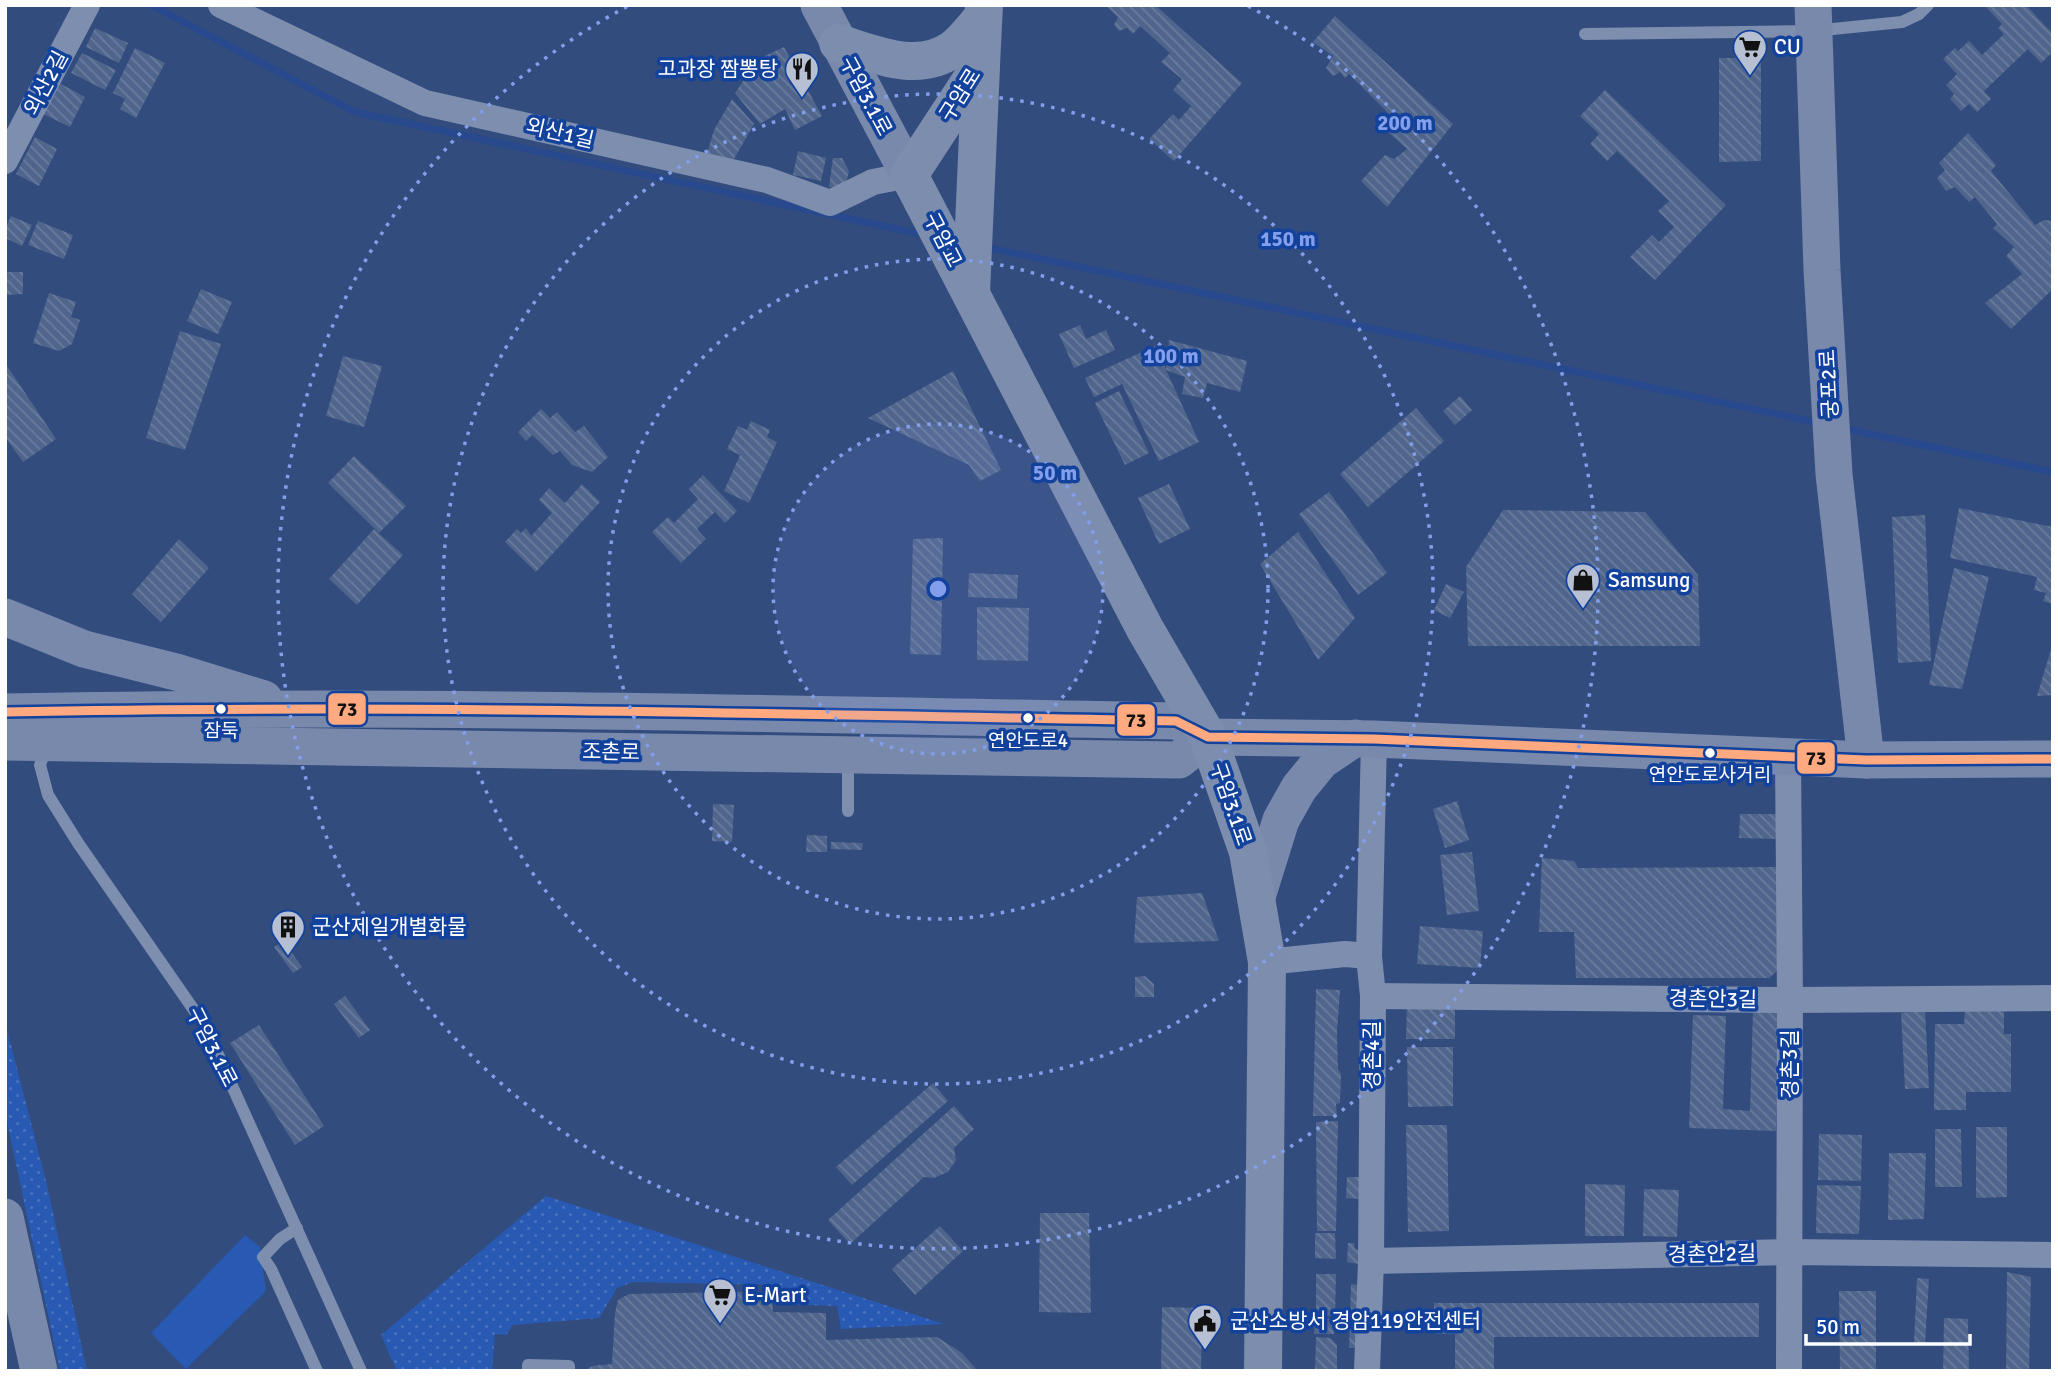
<svg xmlns="http://www.w3.org/2000/svg" width="2058" height="1376" font-family="Signika,'Noto Sans KR',sans-serif">
<style>
.grass{fill:url(#grass-dots)}
.park{fill:#2859b3}
.lines{fill:none;stroke-linecap:round;stroke-linejoin:round}
.stream{stroke:#28498d;stroke-width:7}
.building{fill:url(#building-back-hatch)}
.lane{stroke:#7d8eaf;stroke-width:12}
.street{stroke:#7d8eaf;stroke-width:26}
.secondary{stroke:#7889ac;stroke-width:37}
.primary{stroke:#7c8dad;stroke-width:38}
.bus-1-casing{stroke:#13429d;stroke-width:14}
.bus-1{stroke:#ffa980;stroke-width:9}
.ring{fill:none;stroke:#839eea;stroke-width:3.5;stroke-dasharray:3.5 7}
.bus-dot{fill:#fff;stroke:#13429d;stroke-width:2.5}
.labels{text-anchor:middle;stroke-width:7;stroke-linejoin:round;paint-order:stroke}
.bus-label{font-size:19px;fill:#fff;stroke:#13429d}
.poi-label{font-size:21px;fill:#fff;stroke:#13429d;text-anchor:start}
.street-label{font-size:21px;fill:#fff;stroke:#13429d}
.centre{fill:#839eea;stroke:#13429d;stroke-width:3.5}
.ring-label{font-size:21px;text-anchor:middle;font-weight:bold;fill:#839eea;stroke:#13429d;stroke-width:7;stroke-linejoin:round;paint-order:stroke}
.line-badge{stroke:#13429d;stroke-width:2.5}
.pale-badge-label{font-size:19px;text-anchor:middle;font-weight:bold;fill:#111}
</style>
<defs>
<pattern id="grass-dots" width="8" height="8" patternUnits="userSpaceOnUse" patternTransform="scale(1.75)"><rect width="8" height="8" fill="#2859b3"/><path d="M2 2h.1M6 6h.1" fill="none" stroke="#4872be" stroke-width="1.8" stroke-linecap="round"/></pattern>
<pattern id="building-back-hatch" width="6" height="6" patternUnits="userSpaceOnUse" patternTransform="scale(1.75)"><rect width="6" height="6" fill="#50658c"/><path d="M-1 5l2 2M0 0l6 6M5-1l2 2" fill="none" stroke="#6a7c9d"/></pattern>
</defs>
<rect width="100%" height="100%" fill="#324c7e"/>
<g class="grass">
<polygon points="5,1022 47,1185 87,1371 60,1371 5,1112"/>
<polygon points="546,1196 944,1324 841,1329 837,1306 782,1304 780,1285 633,1282 617,1288 599,1318 513,1325 506,1335 495,1334 492,1371 397,1371 381,1335"/>
</g>
<polygon class="park" points="245,1235 260,1247 266,1291 186,1369 151,1333"/>
<g class="lines">
<g class="stream">
<polyline points="151,5 355,112 925,235"/>
<polyline points="985,247 1819,423"/>
<polyline points="1841,428 2053,472"/>
</g>
</g>
<g class="building">
<polygon points="1105,5 1155,5 1242,83 1174,161 1149,139 1173,114 1179,120 1191,106 1173,90 1182,79 1161,62 1170,53 1140,26 1133,34 1127,28 1119,31 1114,25 1118,17"/>
<polygon points="1984,5 2026,5 2053,34 2053,52 2041,63 2028,49 1984,91 1991,99 1977,112 1969,104 1961,111 1950,99 1954,94 1946,85 1957,74 1943,59 1955,48 1958,51 1969,41 1982,55 2004,34 1998,28 2002,24"/>
<polygon points="1335,16 1453,124 1387,207 1361,181 1385,155 1394,159 1407,149 1388,132 1396,121 1349,74 1345,78 1340,72 1333,76 1326,68 1333,56 1313,42"/>
<polygon points="95,28 128,43 119,63 86,47"/>
<polygon points="784,47 822,116 795,130 785,109 760,124 735,93 758,59"/>
<polygon points="135,48 165,63 136,118 120,109 125,99 113,93"/>
<polygon points="82,53 116,70 105,90 71,73"/>
<polygon points="1719,58 1761,58 1761,161 1719,162"/>
<polygon points="59,83 85,97 70,127 43,114"/>
<polygon points="1605,90 1726,205 1655,280 1630,257 1652,235 1659,242 1674,227 1658,211 1669,201 1617,151 1607,161 1590,144 1599,134 1580,116"/>
<polygon points="732,99 754,124 734,159 706,157 714,130"/>
<polygon points="1968,133 1996,165 1991,171 2035,225 2044,220 2053,221 2053,289 2011,329 1985,303 2022,274 2006,256 2014,247 1993,228 1997,224 1975,197 1969,202 1955,187 1946,191 1937,178 1945,170 1939,163"/>
<polygon points="35,137 57,149 39,186 16,174"/>
<polygon points="798,151 826,158 821,181 793,175"/>
<polygon points="833,158 842,158 849,171 845,188 829,187"/>
<polygon points="11,216 32,225 22,246 5,238 5,229"/>
<polygon points="38,221 73,235 64,259 28,245"/>
<polygon points="5,272 23,272 23,294 5,295"/>
<polygon points="201,289 232,302 218,334 187,321"/>
<polygon points="49,293 76,302 71,317 80,320 72,344 59,351 33,343"/>
<polygon points="1080,325 1086,339 1106,330 1115,350 1074,368 1059,334"/>
<polygon points="180,331 221,344 185,450 146,438"/>
<polygon points="1169,340 1247,361 1240,392 1207,383 1203,398 1182,394 1185,377 1166,370"/>
<polygon points="1155,346 1199,442 1159,461 1122,384 1094,397 1085,378"/>
<polygon points="343,356 382,366 364,427 326,416"/>
<polygon points="5,363 56,439 23,462 5,437"/>
<polygon points="953,371 1001,470 980,481 969,465 868,418"/>
<polygon points="1119,391 1149,453 1125,465 1095,403"/>
<polygon points="1460,396 1472,410 1455,425 1443,411"/>
<polygon points="1416,408 1444,441 1368,507 1340,474"/>
<polygon points="541,409 550,418 557,412 575,432 584,426 608,457 592,472 572,465 560,451 553,455 532,435 526,441 518,432"/>
<polygon points="751,421 770,430 767,437 777,442 749,503 724,491 740,455 727,449 738,426 747,430"/>
<polygon points="354,456 406,506 379,533 328,483"/>
<polygon points="703,475 737,511 725,523 715,512 697,529 706,539 681,563 652,532 668,517 674,523 698,499 689,489"/>
<polygon points="582,484 600,502 536,572 505,542 517,529 521,533 526,528 531,536 552,513 539,500 549,488 565,503"/>
<polygon points="1169,484 1190,529 1159,544 1138,498"/>
<polygon points="1329,492 1387,573 1358,595 1299,514"/>
<polygon points="1959,508 2053,527 2053,604 2043,601 2046,593 2034,590 2037,577 1950,558"/>
<polygon points="1503,510 1645,512 1698,575 1700,646 1468,646 1466,567"/>
<polygon points="1925,515 1931,661 1898,663 1892,517"/>
<polygon points="374,529 403,555 357,605 329,579"/>
<polygon points="1298,532 1355,618 1318,660 1260,564"/>
<polygon points="943,538 941,655 910,654 913,539"/>
<polygon points="179,539 209,568 161,622 132,594"/>
<polygon points="1954,568 1989,577 1962,689 1929,685"/>
<polygon points="969,573 1018,575 1017,599 968,597"/>
<polygon points="1446,584 1464,592 1450,618 1434,610"/>
<polygon points="977,607 1029,608 1028,661 977,660"/>
<polygon points="2052,646 2053,695 2037,696"/>
<polygon points="1457,801 1469,840 1445,848 1433,809"/>
<polygon points="713,804 734,805 732,842 712,841"/>
<polygon points="1740,814 1778,814 1777,839 1739,838"/>
<polygon points="807,835 827,836 827,852 806,852"/>
<polygon points="831,842 863,843 862,850 831,849"/>
<polygon points="1472,852 1479,911 1447,915 1440,855"/>
<polygon points="1542,858 1574,861 1578,868 1780,867 1782,967 1769,978 1576,978 1574,932 1539,932"/>
<polygon points="1202,893 1219,941 1134,943 1137,897"/>
<polygon points="1420,926 1483,931 1480,968 1417,964"/>
<polygon points="283,941 302,967 293,973 274,947"/>
<polygon points="1145,976 1154,984 1154,997 1135,997 1135,977"/>
<polygon points="1316,989 1340,990 1337,1032 1338,1069 1341,1074 1340,1103 1336,1104 1337,1116 1313,1116"/>
<polygon points="345,996 370,1030 359,1038 334,1004"/>
<polygon points="1407,1002 1455,1004 1455,1039 1406,1039"/>
<polygon points="1753,1009 1779,1010 1776,1131 1689,1128 1693,1015 1726,1016 1723,1109 1750,1111"/>
<polygon points="1965,1009 2004,1009 2004,1034 2011,1034 2011,1092 1966,1092 1966,1110 1934,1110 1935,1024 1964,1024"/>
<polygon points="1925,1011 1929,1088 1905,1089 1901,1013"/>
<polygon points="259,1025 324,1126 295,1145 230,1043"/>
<polygon points="1407,1047 1453,1047 1453,1106 1408,1107"/>
<polygon points="933,1083 948,1101 852,1185 836,1167"/>
<polygon points="954,1106 974,1129 954,1148 956,1160 948,1172 934,1178 924,1177 850,1244 828,1220"/>
<polygon points="1338,1121 1336,1231 1317,1231 1316,1122"/>
<polygon points="1406,1125 1447,1125 1449,1231 1408,1232"/>
<polygon points="1976,1127 2007,1127 2007,1197 1976,1198"/>
<polygon points="1935,1129 1961,1129 1962,1187 1935,1187"/>
<polygon points="1819,1134 1862,1135 1861,1181 1818,1180"/>
<polygon points="1889,1153 1926,1153 1924,1219 1888,1220"/>
<polygon points="1347,1177 1362,1177 1359,1199 1346,1198"/>
<polygon points="1585,1184 1625,1185 1624,1236 1585,1236"/>
<polygon points="1817,1185 1861,1186 1859,1234 1816,1233"/>
<polygon points="1644,1189 1679,1190 1677,1237 1643,1236"/>
<polygon points="1040,1213 1089,1213 1091,1313 1039,1312"/>
<polygon points="940,1226 963,1251 915,1295 892,1269"/>
<polygon points="1315,1233 1335,1233 1336,1259 1315,1258"/>
<polygon points="1348,1243 1354,1243 1355,1249 1359,1250 1358,1264 1347,1262"/>
<polygon points="2007,1272 2031,1277 2029,1371 2006,1371"/>
<polygon points="1316,1274 1336,1274 1335,1316 1316,1315"/>
<polygon points="1917,1278 1929,1279 1925,1344 1914,1343"/>
<polygon points="1351,1284 1358,1285 1358,1348 1349,1348"/>
<polygon points="772,1291 773,1312 826,1313 826,1340 937,1337 962,1353 978,1371 585,1371 592,1366 612,1364 615,1313 618,1300 629,1294"/>
<polygon points="1839,1291 1876,1291 1876,1371 1840,1371"/>
<polygon points="1434,1303 1759,1303 1759,1337 1494,1337 1494,1371 1455,1371 1455,1334 1434,1334"/>
<polygon points="1162,1307 1202,1308 1201,1371 1161,1371"/>
<polygon points="1315,1318 1334,1319 1334,1334 1314,1334"/>
<polygon points="1944,1318 1968,1319 1969,1371 1943,1371"/>
<polygon points="1316,1337 1330,1338 1337,1345 1337,1371 1315,1371"/>
</g>
<g class="lines">
<g class="lane">
<polyline points="1585,34 1813,31 1902,22 1919,14 1928,5"/>
<polyline points="47,745 40,765 48,795 78,843 205,1026 361,1371"/>
<polyline points="848,811 848,765 854,758"/>
<polyline points="297,1228 280,1239 263,1257 271,1269 317,1371"/>
<polyline points="528,1371 528,1365 569,1366 569,1371"/>
</g>
<g class="street">
<polyline points="221,5 425,103 767,180 830,203 873,182 909,175"/>
<polyline points="5,161 87,5"/>
<polyline points="1788,758 1790,1000 1789,1371"/>
<polyline points="1267,962 1345,954 1369,956"/>
<polyline points="1373,996 1790,1000 2053,998"/>
<polyline points="1371,1261 1790,1252 2053,1255"/>
<polyline points="1367,1371 1371,1261 1373,996 1369,956 1374,739"/>
</g>
<g class="secondary">
<polyline points="819,5 909,175"/>
<polyline points="1813,5 1822,270 1834,474 1866,760"/>
<polyline points="5,617 84,649 176,672 264,699"/>
<path d="M5,712C395,704 786,714 1176,721L1208,737L1374,739L1866,760L2053,759"/>
<polyline points="5,742 1179,760 1208,737"/>
<polyline points="1256,900 1281,820 1299,788 1321,761 1355,738"/>
<polyline points="5,1217 39,1371"/>
</g>
<g class="primary">
<polyline points="984,5 981,65 909,175 1145,629 1208,737 1248,852 1267,962 1263,1371"/>
<path d="M838,43C874,54 918,74 953,49C964,41 974,27 983,17"/>
<polyline points="971,293 981,67"/>
</g>
<g class="bus-1-casing">
<path id="bus-1" d="M5,712C395,704 786,714 1176,721L1208,737L1374,739L1866,760L2053,759"/>
</g>
<use href="#bus-1" class="bus-1"/>
</g>
<circle cx="938" cy="589" r="165" fill="#839eea" fill-opacity=".12"/>
<g class="ring">
<circle cx="938" cy="589" r="165"/>
<circle cx="938" cy="589" r="330"/>
<circle cx="938" cy="589" r="495"/>
<path d="M1248 6A660 660 0 1 1 628 6"/>
</g>
<defs>
<g id="supermarket-pin" transform="scale(1.75)"><path d="M0 17L-7.5 6A9.5 9.5 0 1 1 7.5 6Z" fill="#b7c0d2" stroke="#13429d"/><path d="M-6-5.5h2.5l.6 2H6L4.5 2H-2.5L-4.4-4H-6ZM-1.5 3.2a1.3 1.3 0 1 0 .1 0ZM3 3.2a1.3 1.3 0 1 0 .1 0Z" fill="#111"/></g>
<g id="restaurant-pin" transform="scale(1.75)"><path d="M0 17L-7.5 6A9.5 9.5 0 1 1 7.5 6Z" fill="#b7c0d2" stroke="#13429d"/><path d="M-5-6h1v4h1v-4h1v4h1v-4h1v5L-1.5 .5V6h-2V.5L-5-1ZM5-6V6H3V1.5H1.5Q1.5-4 5-6Z" fill="#111"/></g>
<g id="shop-pin" transform="scale(1.75)"><path d="M0 17L-7.5 6A9.5 9.5 0 1 1 7.5 6Z" fill="#b7c0d2" stroke="#13429d"/><path d="M-5-2.5h2.3a2.7 3.5 0 0 1 5.4 0H5L5.5 6h-11ZM-1.5-2.5h3a1.5 2.3 0 0 0-3 0Z" fill="#111"/></g>
<g id="building-pin" transform="scale(1.75)"><path d="M0 17L-7.5 6A9.5 9.5 0 1 1 7.5 6Z" fill="#b7c0d2" stroke="#13429d"/><path d="M-4-6H4V6H1V3H-1V6H-4ZM-2.5-4.3h1.7v1.8h-1.7ZM.8-4.3h1.7v1.8H.8ZM-2.5-1h1.7V.8h-1.7ZM.8-1h1.7V.8H.8Z" fill="#111"/></g>
<g id="civic-pin" transform="scale(1.75)"><path d="M0 17L-7.5 6A9.5 9.5 0 1 1 7.5 6Z" fill="#b7c0d2" stroke="#13429d"/><path d="M-.6-6.5H3V-4.5H.6V-3L4-1V1h2V6H-6V1h2V-1L-.6-3ZM-1.2 2.5V6h2.4V2.5Z" fill="#111"/></g>
</defs>
<g fill-rule="evenodd">
<use href="#supermarket-pin" x="1750" y="47"/>
<use href="#restaurant-pin" x="802" y="69"/>
<use href="#shop-pin" x="1583" y="580"/>
<use href="#building-pin" x="288" y="927"/>
<use href="#supermarket-pin" x="720" y="1295"/>
<use href="#civic-pin" x="1205" y="1321"/>
</g>
<g class="bus-dot">
<circle cx="221" cy="709" r="6"/>
<circle cx="1028" cy="718" r="6"/>
<circle cx="1710" cy="753" r="6"/>
</g>
<g class="labels">
<g class="bus-label">
<text x="221" y="737">잠둑</text>
<text x="1028" y="747">연안도로4</text>
<text x="1710" y="781">연안도로사거리</text>
</g>
<g class="poi-label">
<text x="1774" y="54">CU</text>
<text x="778" y="76" text-anchor="end">고과장 짬뽕탕</text>
<text x="1608" y="587">Samsung</text>
<text x="312" y="934">군산제일개별화물</text>
<text x="744" y="1302">E-Mart</text>
<text x="1230" y="1328">군산소방서 경암119안전센터</text>
</g>
<g class="street-label">
<text transform="translate(46 83) rotate(-62)" y="7">외산2길</text>
<text transform="translate(960 95) rotate(-58)" y="7">구암로</text>
<text transform="translate(866 96) rotate(62)" y="7">구암3.1로</text>
<text transform="translate(560 133) rotate(13)" y="7">외산1길</text>
<text transform="translate(943 240) rotate(63)" y="7">구암교</text>
<text transform="translate(1829 384) rotate(-93)" y="7">궁포2로</text>
<text transform="translate(611 752) rotate(1)" y="7">조촌로</text>
<text transform="translate(1231 804) rotate(71)" y="7">구암3.1로</text>
<text transform="translate(1713 999) rotate(1)" y="7">경촌안3길</text>
<text transform="translate(212 1047) rotate(63)" y="7">구암3.1로</text>
<text transform="translate(1372 1055) rotate(-90)" y="7">경촌4길</text>
<text transform="translate(1790 1064) rotate(-90)" y="7">경촌3길</text>
<text transform="translate(1712 1254) rotate(-1)" y="7">경촌안2길</text>
</g>
</g>
<circle cx="938" cy="589" r="10" class="centre"/>
<g class="ring-label">
<text x="1405" y="130">200 m</text>
<text x="1288" y="246">150 m</text>
<text x="1171" y="363">100 m</text>
<text x="1055" y="480">50 m</text>
</g>
<g class="line-badge">
<rect x="327" y="692" width="40" height="34" rx="7" fill="#ffa980"/>
<rect x="1116" y="703" width="40" height="34" rx="7" fill="#ffa980"/>
<rect x="1796" y="741" width="40" height="34" rx="7" fill="#ffa980"/>
</g>
<g class="pale-badge-label">
<text x="347" y="716">73</text>
<text x="1136" y="727">73</text>
<text x="1816" y="765">73</text>
</g>
<rect width="2058" height="1376" fill="none" stroke="#ffffff" stroke-width="14"/>
<path d="M1806 1334v10h164v-10" fill="none" stroke="#ffffff" stroke-width="3.5"/>
<text x="1816" y="1334" font-size="21" fill="#ffffff" stroke="#13429d" stroke-width="5" paint-order="stroke">50 m</text>
</svg>
